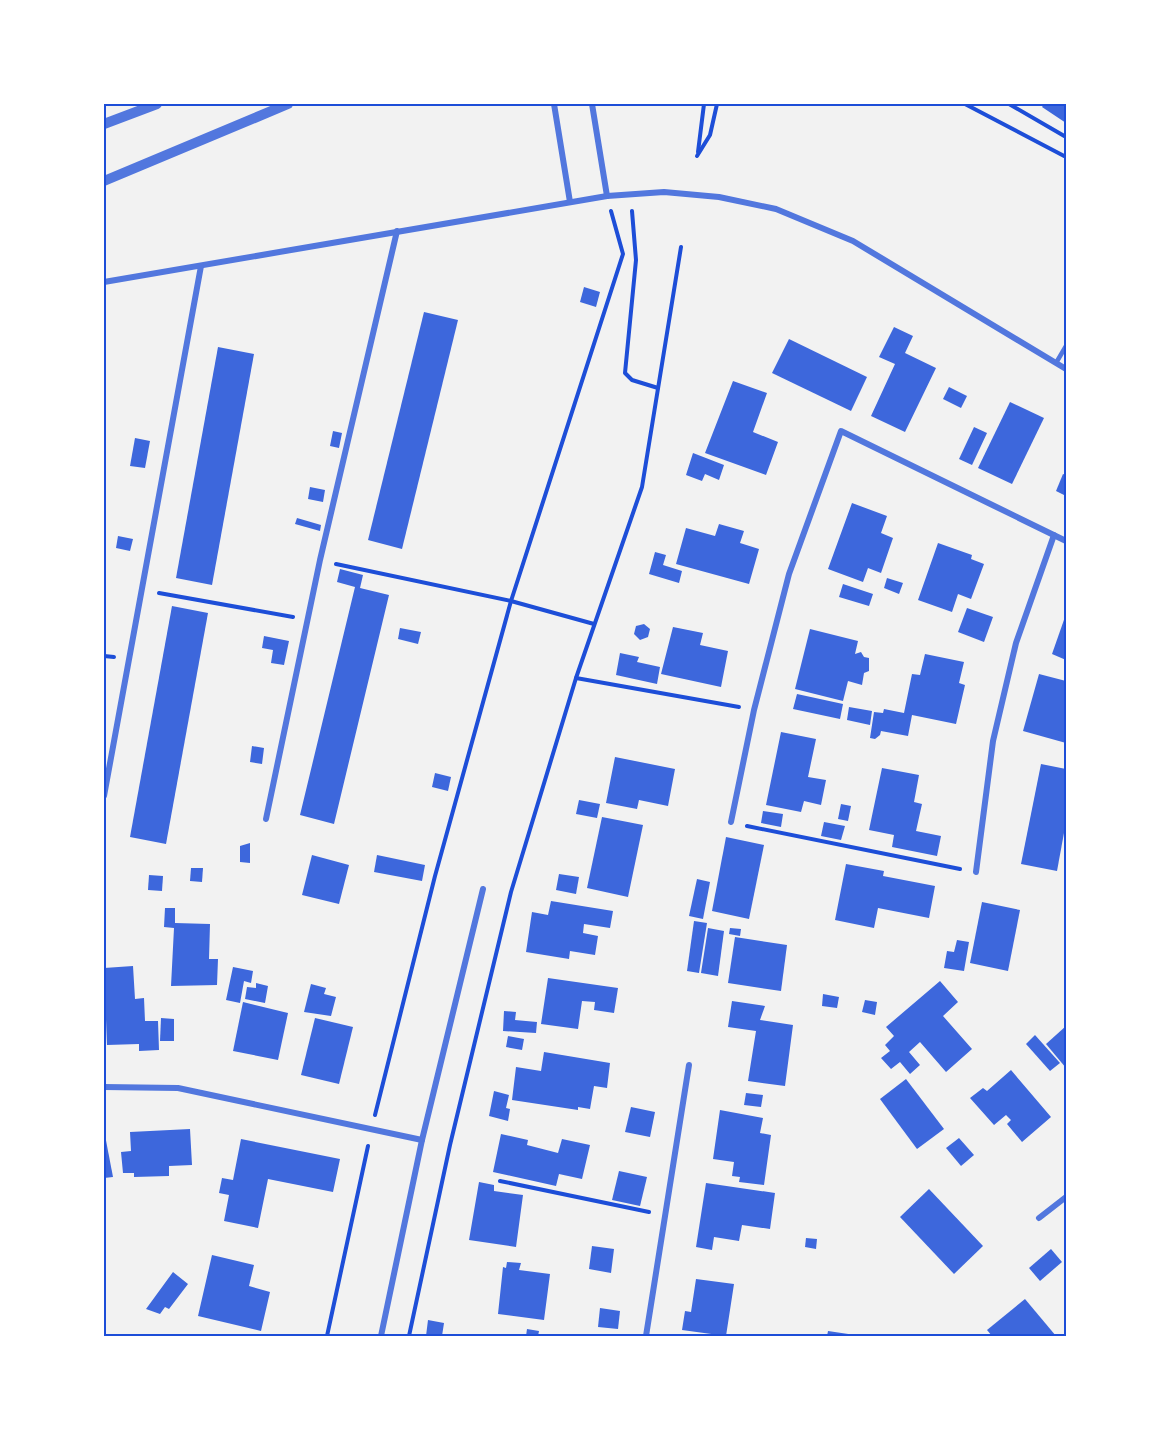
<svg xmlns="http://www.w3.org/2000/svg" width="1170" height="1440" font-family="Arial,sans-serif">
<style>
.building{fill:#3d67dc}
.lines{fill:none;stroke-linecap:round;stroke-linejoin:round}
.path{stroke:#1d4ed8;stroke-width:4}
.service{stroke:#5277de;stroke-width:4.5}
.minor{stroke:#5277de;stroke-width:6}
.tertiary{stroke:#5277de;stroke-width:10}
.neatline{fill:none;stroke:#1d4ed8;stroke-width:2}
</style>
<rect width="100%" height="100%" fill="#f2f2f2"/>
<g class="building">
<polygon points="1044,104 1066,104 1066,123 1042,107"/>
<polygon points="584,287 600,292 596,307 580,302"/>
<polygon points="424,312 458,320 402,549 368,540"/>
<polygon points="894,327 913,336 905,353 936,368 905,432 871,416 895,364 879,357"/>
<polygon points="789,339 867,377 851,411 772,373"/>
<polygon points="218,347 254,354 212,585 176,578"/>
<polygon points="733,381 767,393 753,432 778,442 766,475 705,453"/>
<polygon points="949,387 967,396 961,408 943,399"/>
<polygon points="1010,402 1044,418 1012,484 978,468"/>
<polygon points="974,427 987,433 972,465 959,459"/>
<polygon points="333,431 342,433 339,448 330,446"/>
<polygon points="135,438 150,441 145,468 130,466"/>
<polygon points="693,453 724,465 719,480 705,474 702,481 686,475"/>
<polygon points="1063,474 1066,475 1066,496 1056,491"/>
<polygon points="310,487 325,490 323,502 308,499"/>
<polygon points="852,503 887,516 881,533 893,538 881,573 868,568 863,582 828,569"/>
<polygon points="297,518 321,525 320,531 295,524"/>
<polygon points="719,524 744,531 740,543 759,549 749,584 676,564 686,528 715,536"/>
<polygon points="118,536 133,539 130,551 116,548"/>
<polygon points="938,543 972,555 971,559 984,564 971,599 958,594 952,612 918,600"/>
<polygon points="655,552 666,555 663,565 682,571 679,583 649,574"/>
<polygon points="340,569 363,575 360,588 389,595 334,824 300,815 355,587 337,582"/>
<polygon points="887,578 903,583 899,594 884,588"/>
<polygon points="843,584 873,594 869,606 839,597"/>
<polygon points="172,606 208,613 166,844 130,837"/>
<polygon points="967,608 993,617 984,642 958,632"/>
<polygon points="1066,614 1066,660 1052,654"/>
<polygon points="644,624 650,629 648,637 640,640 634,634 636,626"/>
<polygon points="673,627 703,633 700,645 728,651 721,687 661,674"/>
<polygon points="400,628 421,632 418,644 398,639"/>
<polygon points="810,629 858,641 855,654 861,652 864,657 869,658 869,671 864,673 862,685 848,681 843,701 795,689"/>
<polygon points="264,636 289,641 284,665 271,663 273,650 262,648"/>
<polygon points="620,653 639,657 637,662 660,667 657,684 616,675"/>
<polygon points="925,654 964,662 959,683 965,685 956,724 912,715 908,736 881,731 880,735 875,739 870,738 874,712 883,713 884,709 904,713 912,674 920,675"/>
<polygon points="1039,674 1066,681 1066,743 1023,731"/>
<polygon points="797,694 843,704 840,719 793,709"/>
<polygon points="849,707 872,711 870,725 847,720"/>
<polygon points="781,732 816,739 808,777 826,780 821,805 804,801 801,812 766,805"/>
<polygon points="252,746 264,748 262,764 250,762"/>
<polygon points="615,757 675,769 668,806 639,800 637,809 606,803"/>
<polygon points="1041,764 1066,769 1066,822 1057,871 1021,864"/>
<polygon points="882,768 919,775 914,802 922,804 916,831 941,836 937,856 892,847 894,835 869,830"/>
<polygon points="435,773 451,777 448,791 432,787"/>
<polygon points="579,800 600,804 597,818 576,814"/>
<polygon points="841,804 851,806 848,821 838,819"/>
<polygon points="763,811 783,814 781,827 761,823"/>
<polygon points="602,817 643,825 628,897 587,888"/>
<polygon points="824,822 845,826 841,840 821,836"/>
<polygon points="726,837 764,845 749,919 712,911"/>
<polygon points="250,843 250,863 240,862 240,846"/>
<polygon points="312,855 349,865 339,904 302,895"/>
<polygon points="377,855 425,865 422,881 374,872"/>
<polygon points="846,864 884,871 883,876 935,886 929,918 878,908 874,928 835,920"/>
<polygon points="191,868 203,868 202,882 190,881"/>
<polygon points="559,874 579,877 576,894 556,890"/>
<polygon points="149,875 163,876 162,891 148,890"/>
<polygon points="697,879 710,882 703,919 689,916"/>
<polygon points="551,901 613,911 610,928 584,924 583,933 598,936 595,955 570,951 569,959 526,952 532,912 548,915"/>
<polygon points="982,902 1020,910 1008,971 970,963"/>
<polygon points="165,908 175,908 175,923 210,924 209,959 218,959 217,985 171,986 174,928 164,927"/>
<polygon points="694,921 707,923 699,973 687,971"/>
<polygon points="708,928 724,931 718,976 701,973"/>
<polygon points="730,928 741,929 740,936 729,934"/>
<polygon points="735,937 787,945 781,991 728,983"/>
<polygon points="957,940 969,942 964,971 944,968 947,951 954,952"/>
<polygon points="133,966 135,999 144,998 145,1021 158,1021 159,1050 139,1051 139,1044 107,1045 104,968"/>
<polygon points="233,967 253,971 251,983 244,981 240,1003 226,1000"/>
<polygon points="548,978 618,988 614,1013 594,1010 595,1002 582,1001 578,1029 541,1024"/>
<polygon points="940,981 958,1002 943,1016 972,1049 946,1072 920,1042 909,1052 920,1065 910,1074 900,1062 891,1069 881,1058 890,1051 885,1045 894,1036 886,1027"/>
<polygon points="256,983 268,986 265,1003 245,999 247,987 256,988"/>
<polygon points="311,984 326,988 324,994 336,997 331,1016 304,1012"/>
<polygon points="823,994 839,997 837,1008 822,1006"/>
<polygon points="865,1000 877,1002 875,1015 862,1012"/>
<polygon points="732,1001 765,1006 760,1020 793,1025 785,1086 748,1081 756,1031 728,1027"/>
<polygon points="243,1002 288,1013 278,1060 233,1051"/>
<polygon points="504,1011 516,1012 515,1020 537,1022 536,1033 503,1031"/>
<polygon points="161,1018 174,1019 174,1041 160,1041"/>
<polygon points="315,1018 353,1027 339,1084 301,1075"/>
<polygon points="1066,1026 1066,1068 1046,1044"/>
<polygon points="1035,1035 1060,1063 1050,1071 1026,1044"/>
<polygon points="508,1036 524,1039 522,1050 506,1047"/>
<polygon points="544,1052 610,1063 607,1088 594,1086 590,1109 578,1107 578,1110 512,1100 516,1067 541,1071"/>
<polygon points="1011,1070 1051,1117 1022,1142 1007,1124 1011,1120 1006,1115 994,1125 970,1098 983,1088 987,1091"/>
<polygon points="906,1079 944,1129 917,1149 880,1099"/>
<polygon points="494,1091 509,1095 506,1108 510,1109 508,1121 489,1116"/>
<polygon points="746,1093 763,1095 761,1107 744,1105"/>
<polygon points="631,1107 655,1112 650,1137 625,1132"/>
<polygon points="720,1110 763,1118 760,1133 771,1135 764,1185 739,1182 740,1177 732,1176 734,1162 713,1159"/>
<polygon points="190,1129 192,1165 169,1166 169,1176 134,1177 134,1173 123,1173 121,1152 131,1151 130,1132"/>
<polygon points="104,1130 113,1177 104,1178"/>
<polygon points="501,1134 528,1140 527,1145 558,1153 562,1139 590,1145 582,1179 559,1174 556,1186 493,1172"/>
<polygon points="959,1138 974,1155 961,1166 946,1148"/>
<polygon points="241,1139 340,1159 333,1192 268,1179 258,1228 224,1221 229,1195 219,1193 222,1178 233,1180"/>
<polygon points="619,1171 647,1177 640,1206 612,1200"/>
<polygon points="479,1182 494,1185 494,1191 523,1195 516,1247 469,1240"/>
<polygon points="706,1183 775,1193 770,1229 742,1225 739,1241 714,1237 712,1250 696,1247"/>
<polygon points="929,1189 983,1246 954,1274 900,1217"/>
<polygon points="806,1238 817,1239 816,1249 805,1247"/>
<polygon points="592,1246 614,1249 611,1273 589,1269"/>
<polygon points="1051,1249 1062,1262 1040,1281 1029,1268"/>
<polygon points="212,1255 254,1265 249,1286 270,1292 261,1331 198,1316"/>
<polygon points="507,1262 521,1263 519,1270 550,1274 544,1320 498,1314 503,1267 506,1268"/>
<polygon points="173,1272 188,1284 169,1309 165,1307 160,1314 146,1309"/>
<polygon points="696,1279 734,1284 726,1336 682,1330 685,1311 691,1312"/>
<polygon points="1025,1299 1056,1336 992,1336 987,1330"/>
<polygon points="600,1308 620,1311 618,1329 598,1327"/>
<polygon points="428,1320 444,1323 442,1336 426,1336"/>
<polygon points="527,1329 539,1331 538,1336 526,1336"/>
<polygon points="828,1331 855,1335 855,1336 827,1336"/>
</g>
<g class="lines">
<g class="path">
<polyline points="965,104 1066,157"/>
<polyline points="1009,104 1066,137"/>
<polyline points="698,152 704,104"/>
<polyline points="697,156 710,135 717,104"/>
<polyline points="632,211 636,260 625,373 632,380 658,388"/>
<polyline points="336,564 511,601 594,624"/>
<polyline points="159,593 293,617"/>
<polyline points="104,656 114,657"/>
<polyline points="576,678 739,707"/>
<polyline points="747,826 960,869"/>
<polyline points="375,1115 435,876 511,601 623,254 611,211"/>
<polyline points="500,1181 649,1212"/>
<polyline points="327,1336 368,1146"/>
<polyline points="409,1336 450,1145 511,892 576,678 642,487 681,247"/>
</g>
<polyline class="service" points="1056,363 1066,346"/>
<g class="minor">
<polyline points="554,104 570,202"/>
<polyline points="592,104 607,196"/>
<polyline points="104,282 607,196 664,192 719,197 776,209 853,241 1066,369"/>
<polyline points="104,796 201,266"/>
<polyline points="266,819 320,560 397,231"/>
<polyline points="731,822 754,710 789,574 841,431 1066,541"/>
<polyline points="976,872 993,741 1016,643 1054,535"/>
<polyline points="104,1087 178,1088 422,1140"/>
<polyline points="1039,1218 1066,1197"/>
<polyline points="381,1336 422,1140 483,889"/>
<polyline points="646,1336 689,1065"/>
</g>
<g class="tertiary">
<polyline points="104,124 157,104"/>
<polyline points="104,181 288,104"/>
</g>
</g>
<rect width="1170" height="1440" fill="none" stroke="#ffffff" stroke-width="210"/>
<rect x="105" y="105" width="960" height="1230" class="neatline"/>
</svg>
